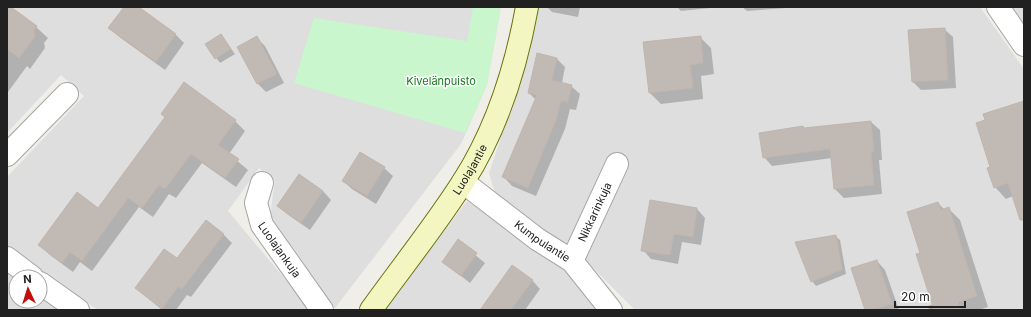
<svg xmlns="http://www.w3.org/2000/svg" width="1031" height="317" font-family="Inter,sans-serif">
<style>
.residential{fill:#dedede}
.park{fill:#c9f6cd}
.shadow{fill:#0003}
.building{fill:#c1bab4;stroke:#c1b5ab}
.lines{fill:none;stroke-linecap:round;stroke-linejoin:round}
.minor-casing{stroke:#a5a5a5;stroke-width:24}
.secondary-casing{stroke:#67730c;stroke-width:24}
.minor{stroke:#fff;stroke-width:22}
.secondary{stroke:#f3f6c0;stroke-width:22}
.labels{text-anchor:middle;stroke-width:3;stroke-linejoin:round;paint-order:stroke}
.park-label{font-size:11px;fill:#137a1c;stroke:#fff}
.street-label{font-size:11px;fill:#212121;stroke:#fff}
</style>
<rect width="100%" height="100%" fill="#f0eee8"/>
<g class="residential">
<polygon points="7,7 501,7 487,85 461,144 335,308 270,215 275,181 259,168 228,211 311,310 98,310 7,249 7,177 84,96 61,75 7,133"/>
<polygon points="538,7 980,7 1024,69 1024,310 635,310 590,265 496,196 489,173 530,52"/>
<polygon points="1008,7 1024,7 1024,29"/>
<polygon points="467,201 562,264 600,310 384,310"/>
<polygon points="7,263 16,277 16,301 40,301 40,289 68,310 7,310"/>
</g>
<polygon class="park" points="473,7 501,7 487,85 465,133 294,83 314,18 467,41"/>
<g class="shadow">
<polygon points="7,7 36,27 48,38 44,43 45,48 30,69 27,66 8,92"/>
<polygon points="125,7 137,7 176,35 184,43 165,70 118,36 110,28"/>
<polygon points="547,7 580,7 578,17 552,12"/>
<polygon points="677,7 720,7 681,11"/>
<polygon points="742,7 800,7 747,11"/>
<polygon points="944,29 953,37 956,88 921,90 913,82"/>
<polygon points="221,35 235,54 220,63 207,45"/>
<polygon points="700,37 711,48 714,74 701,76 703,99 661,104 650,93"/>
<polygon points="257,38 265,46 284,83 266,92 258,84 239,47"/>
<polygon points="557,59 565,67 562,83 571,86 580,94 576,110 570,109 565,129 536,196 512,186 504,177 536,100 529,93"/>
<polygon points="184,84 235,121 245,131 229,154 248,170 236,187 202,163 176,198 169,194 153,217 139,207 92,271 80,262 73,272 50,255 40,245 99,209 166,118 162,114"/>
<polygon points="1024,104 1024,224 1013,196 1006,199 995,187 992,168"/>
<polygon points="871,122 880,130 882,160 879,160 882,194 844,198 835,189 832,158 772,166 764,157 804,129"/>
<polygon points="384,168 393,176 376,204 352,189 343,181"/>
<polygon points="323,191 331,200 310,230 287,214 278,206"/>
<polygon points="938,203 945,210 948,208 960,220 988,307 978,310 929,310 928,306 933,304 922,254"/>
<polygon points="697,209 705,218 701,245 682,242 678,264 651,259 643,250"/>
<polygon points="223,234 232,243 191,297 187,295 176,310 162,310 136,288 177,260"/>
<polygon points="835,236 840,240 846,274 816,286 812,281"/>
<polygon points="458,241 485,263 470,283 443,262"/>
<polygon points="877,261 885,270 899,310 866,310"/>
<polygon points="532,280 540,289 525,310 481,310"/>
</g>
<g class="building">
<polygon points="7,7 11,7 37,26 34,31 35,37 19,58 7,49"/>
<polygon points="124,7 139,7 176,34 156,62 108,28"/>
<polygon points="945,28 948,80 912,82 908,30"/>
<polygon points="221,34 231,49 215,59 205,44"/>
<polygon points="257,36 277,74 257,84 237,47"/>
<polygon points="701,36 703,63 690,65 693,88 649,93 643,42"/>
<polygon points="537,53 557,58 552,80 572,85 568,102 561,101 556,120 528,188 502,177 537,95 528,93"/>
<polygon points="184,82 236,120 218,145 239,159 225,178 191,154 165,189 159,185 142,208 128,198 82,261 70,252 62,263 38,245 77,192 98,208 165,117 161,114"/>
<polygon points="1024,101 1024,220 1020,220 1008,183 994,188 987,168 990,167 976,123 985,120 983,114"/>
<polygon points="871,121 874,151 871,152 874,185 834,189 830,149 763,158 759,133 803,126 804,128"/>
<polygon points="360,152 385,167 367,196 342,181"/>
<polygon points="299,174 323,191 301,223 277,206"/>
<polygon points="650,200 697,208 693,237 674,234 670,255 641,251"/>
<polygon points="938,202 941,210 949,207 977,296 958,302 961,310 934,310 916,254 920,253 907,212"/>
<polygon points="206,220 224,234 182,289 178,287 162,309 135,288 164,249 177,258"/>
<polygon points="836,235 842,270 811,282 795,242"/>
<polygon points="458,239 477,253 461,276 442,262"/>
<polygon points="877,260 892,304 872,310 865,310 851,268"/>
<polygon points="512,265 533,280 511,310 480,310"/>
</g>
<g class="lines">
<g class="minor-casing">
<g id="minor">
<polyline points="998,7 1024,45"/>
<polyline points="7,155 67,94"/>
<path id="s1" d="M463,182L537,239L572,261L611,310"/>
<path id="s2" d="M262,183L256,203L262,225L322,310"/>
<polyline points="7,258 32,277"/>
<path id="s3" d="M572,261L617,164"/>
<polyline points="40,283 78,310"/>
</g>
</g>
<g class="secondary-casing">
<g id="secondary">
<path id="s4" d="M371,310C401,268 435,226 463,182C497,129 516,68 527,7"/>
</g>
</g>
<use href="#minor" class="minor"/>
<use href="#secondary" class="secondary"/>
</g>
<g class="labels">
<g class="park-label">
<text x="441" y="85">Kivelänpuisto</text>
</g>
<g class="street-label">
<text dy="4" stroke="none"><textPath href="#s4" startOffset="172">Luolajantie</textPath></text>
<text dy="4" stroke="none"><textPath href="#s3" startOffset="54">Nikkarinkuja</textPath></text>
<text dy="4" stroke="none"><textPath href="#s1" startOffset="99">Kumpulantie</textPath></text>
<text dy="4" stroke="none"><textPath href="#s2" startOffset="74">Luolajankuja</textPath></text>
</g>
</g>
<rect width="1031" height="317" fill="none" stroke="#212121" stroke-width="16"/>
<g transform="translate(28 289) rotate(356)"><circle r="19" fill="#ffffff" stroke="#a6a6a6"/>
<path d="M0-3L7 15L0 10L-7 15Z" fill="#c40e0d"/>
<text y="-6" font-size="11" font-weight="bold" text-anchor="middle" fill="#212121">N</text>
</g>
<path d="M895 301v6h70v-6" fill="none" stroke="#212121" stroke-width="2"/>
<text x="901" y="301" font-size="12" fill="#212121" stroke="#ffffff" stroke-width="3" paint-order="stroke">20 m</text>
</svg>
